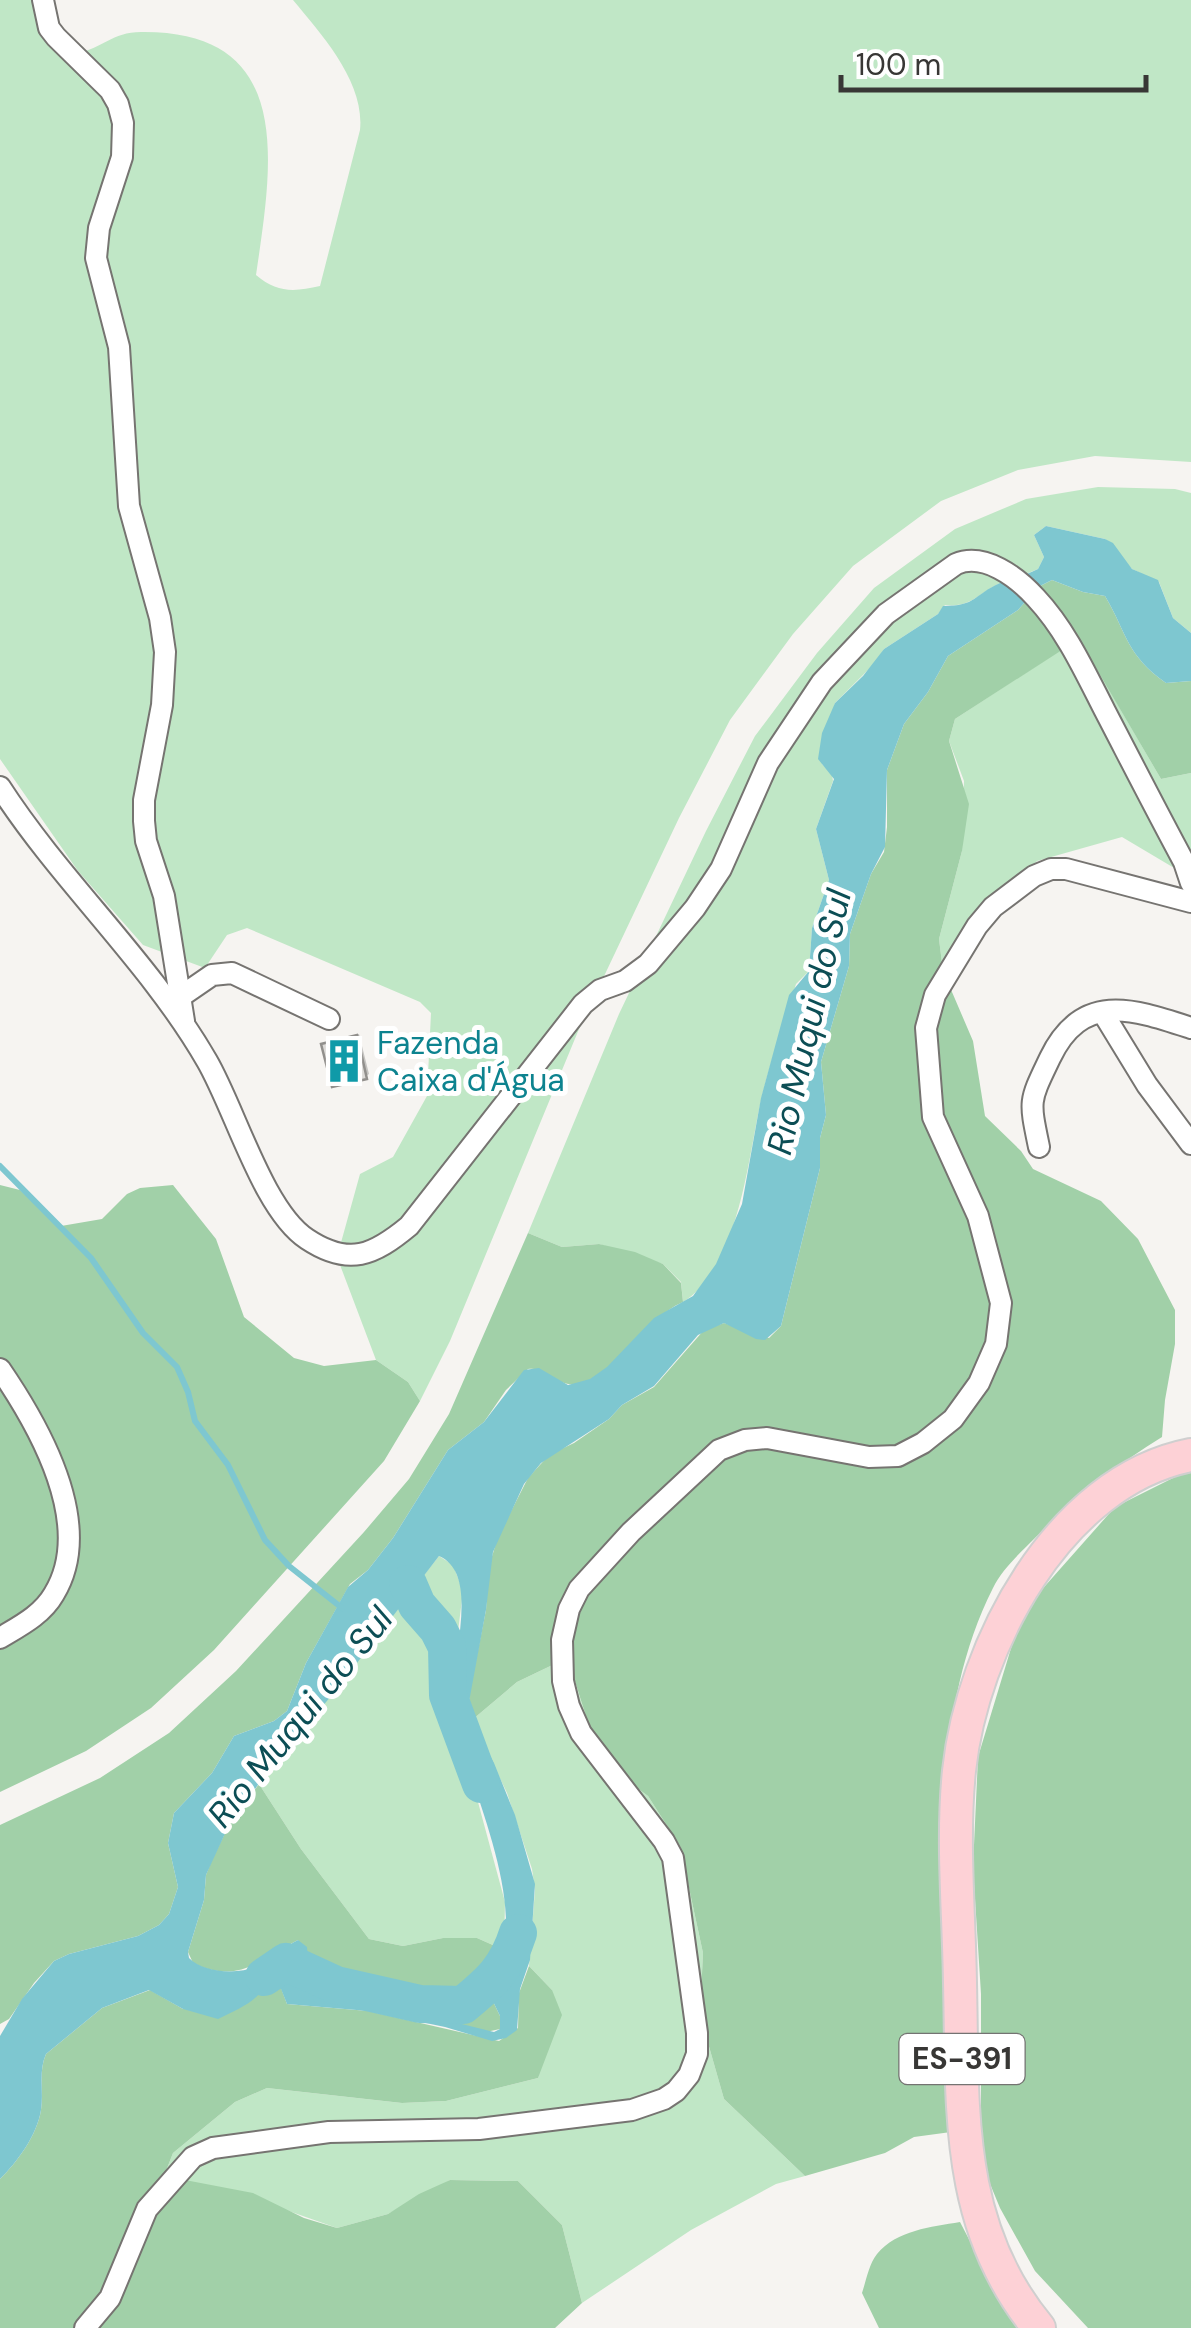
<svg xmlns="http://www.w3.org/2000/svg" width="1191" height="2328" font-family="'DM Sans',sans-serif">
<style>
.green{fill:#c0e7c6}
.forest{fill:#a1d0a8}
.water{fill:#7ec7d0;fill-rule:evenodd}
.shadow{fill:#0003}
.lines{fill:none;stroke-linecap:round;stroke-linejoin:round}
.stream{stroke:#7ec7d0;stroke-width:6}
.river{stroke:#7ec7d0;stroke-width:38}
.building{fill:#dcdad7;stroke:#918f8c;stroke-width:2.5}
.minor-casing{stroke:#767471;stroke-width:24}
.primary-casing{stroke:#cfcfcf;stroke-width:36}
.minor{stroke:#fff;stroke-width:20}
.primary{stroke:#fdd1d6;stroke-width:32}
.labels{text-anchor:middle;stroke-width:10;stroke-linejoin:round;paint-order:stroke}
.shield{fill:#fff;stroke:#747372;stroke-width:2.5}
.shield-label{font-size:30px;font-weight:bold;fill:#383735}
.culture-label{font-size:32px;fill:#0d838f;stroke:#fff;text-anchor:start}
.water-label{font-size:35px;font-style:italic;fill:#0c4e55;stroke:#fff}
</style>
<rect width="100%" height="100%" fill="#f6f4f1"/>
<g class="green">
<path d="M0,0H54L51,13L77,53C102,49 112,32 141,32C297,30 272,165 256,275C277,293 294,292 320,286L360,130C365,82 322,35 293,0H1191V462L1095,456L1018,470L941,501L853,566L793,634L730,720L679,818L579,1029L450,1341L420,1401L408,1382L376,1360L337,1257L360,1174L393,1157L427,1096L431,1013L420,1002L247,928L227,935L205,968L143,945L78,871L0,759Z"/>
<path d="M1098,487L1175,489L1191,493V633L1173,618L1159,582L1132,569L1105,539L1046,526L1034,535L1044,557L1038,569C1025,575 1011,578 998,584C978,594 970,608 945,605L938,614L884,649L876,662L835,703L822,764L832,774L833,781L816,829L829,880L812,928L809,971L796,984C785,1021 771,1058 762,1096C748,1155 740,1267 683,1302L681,1282L663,1264L599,1244L562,1247L528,1233L619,1014L706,831L755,736L817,653L874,588L955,529L1026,499Z"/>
<polygon points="1079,638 1161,779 1191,773 1191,878 1122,837 1037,861 943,971 939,939 962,851 964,781 949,741 955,719"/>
<polygon points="439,1556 453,1565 463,1591 457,1640 455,1717 505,1902 504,1950 477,1938 443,1938 403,1946 369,1939 301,1849 259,1784"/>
<polygon points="565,1659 573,1660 573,1676 590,1729 625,1779 648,1796 680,1846 703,1953 700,2015 724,2099 805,2176 776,2184 691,2230 582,2303 562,2225 518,2181 450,2180 388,2214 337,2228 283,2209 164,2176 173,2153 235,2102 267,2088 402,2103 446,2101 538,2078 552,1990 529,1966 535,1890 532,1869 507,1793 472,1720 517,1682"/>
</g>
<g class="forest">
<path d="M1052,580L1083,592L1105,596C1127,633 1126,655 1166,683L1191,681V773L1161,779L1079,639L955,719L949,741L969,804L962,851L939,939L943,971L973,1041L985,1116L1021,1151L1033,1169L1101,1201L1138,1239L1175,1310V1344L1165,1400L1162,1437C1115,1466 1076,1498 1037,1536C1022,1551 1002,1569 993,1588C937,1699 942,1828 945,1948C947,2010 949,2071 951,2132L914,2137L885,2153L805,2176L724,2099L700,2015L703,1953L680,1846L648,1796L625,1779L590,1729L573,1675V1660L565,1659L517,1682L472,1720L469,1695L486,1610L489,1566L498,1537L528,1478L549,1455L574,1443L609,1419L622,1405L654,1387L704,1330L724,1323L769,1338L781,1326L820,1168V1138L826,1115L821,1062L849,966L850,934L871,874L884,852L887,827V770L904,724L928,692L948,656L1018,610L1038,587Z"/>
<polygon points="0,1185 20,1190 61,1226 102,1219 127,1194 140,1188 173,1185 216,1239 244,1317 294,1358 324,1366 376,1360 408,1382 420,1401 384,1461 214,1650 151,1708 86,1751 0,1792"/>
<path d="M528,1233L562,1247L599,1244L635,1252L663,1264L681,1283L683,1302C643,1319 622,1374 578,1384C557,1388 547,1366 528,1369L506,1390L484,1422L448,1450L393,1538L368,1570L350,1584L306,1663L287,1711L274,1721L234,1736L212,1773L174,1813L168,1843L178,1887L169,1914L159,1925L138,1936L69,1954L54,1961L34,1983L9,2019L0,2024V1825L100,1778L169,1733L236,1671L364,1532L409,1479L449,1414Z"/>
<polygon points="1191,1469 1191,2328 1088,2328 1035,2271 1000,2208 981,2162 981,1994 973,1867 978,1757 1022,1612 1115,1507"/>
<path d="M259,1784L301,1849L369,1939L403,1946L443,1938H477L504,1950L500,1969L487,1989L500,2016V2029L486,2032L315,1982L298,1940C261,1960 238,1985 193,1963L188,1952L204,1900L206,1875L212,1860L229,1825Z"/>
<path d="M529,1966L552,1990L562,2015L538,2078L446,2101L402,2103L267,2088L235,2102L173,2153L164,2176L253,2193L304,2218L337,2228L388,2214L419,2194L450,2180L518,2181L562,2225L582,2303L555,2328H0V2179C18,2161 37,2135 41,2110C44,2091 38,2072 46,2054L102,2008L150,1990L183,2009L273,1967L287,2004L368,2011L499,2041L518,2028L519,1993Z"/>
<path d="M960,2222L998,2295L1027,2328H879L862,2293C866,2281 869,2264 877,2254C897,2230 931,2227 960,2222Z"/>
</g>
<path class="water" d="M1046,526L1105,539L1113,543L1132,569L1158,580L1173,618L1191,633V681L1166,683C1126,655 1127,633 1105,596L1083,592L1052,580L1038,587L1018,610L948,656L928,692L904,724L887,770L885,847L871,874L850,934L849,966L821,1062L826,1115L820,1138V1168L781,1326L765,1340L756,1339L724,1323L698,1335L654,1386L622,1405L609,1419L541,1463L524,1484L493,1552L486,1610L469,1702L475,1728L494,1763L515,1815L535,1884L530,1960L520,1989L517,2030L506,2038L492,2041L445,2027L368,2011L287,2004L273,1969C264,1999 246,2005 218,2019L183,2009L149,1990L102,2008L46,2054C38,2072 44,2091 41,2110C37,2135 18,2161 0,2179V2036L22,1999L54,1961L69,1954L138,1936L159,1925L169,1914L178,1887L168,1843L174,1813L212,1773L234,1736L274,1721L287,1711L306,1663L348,1587L368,1570L393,1538L448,1450L484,1422L524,1370L539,1368L568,1385L590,1379L607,1367L654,1318L693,1296L716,1264L742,1204L761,1098L789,995L809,971L812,928L829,880L816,829L834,779L818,759L822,733L835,703L863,676L884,649L938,614L943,606C977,606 973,595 1000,583C1013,578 1026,575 1038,569L1044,557L1034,535ZM439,1556C485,1576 445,1672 454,1715C470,1790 517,1877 504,1955C502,1968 494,1978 487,1989L500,2016V2029L494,2032L389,2006L315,1982L309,1974L307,1947L298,1940C284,1947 272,1959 257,1966C238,1975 204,1973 189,1958L188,1952L204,1900L206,1875L229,1825L268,1771L337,1689Z"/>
<polygon class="shadow" points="359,1034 369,1074 366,1076 324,1045"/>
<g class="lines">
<polyline class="stream" points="0,1166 91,1258 143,1333 177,1367 188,1392 195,1421 228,1465 265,1540 289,1566 342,1608"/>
<g class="river">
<polyline points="408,1584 417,1605 438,1629 447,1647 448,1695 481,1784"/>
<path d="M264,1977L286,1962L336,1985L420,2004L463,2005C491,1982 507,1968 518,1933"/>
</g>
</g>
<polygon class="building" points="357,1035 367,1079 332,1087 321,1044"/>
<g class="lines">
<g class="minor-casing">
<g id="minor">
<polyline points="43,0 49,28 56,37 110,90 118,104 123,123 122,157 99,228 96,258 119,347 129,506 160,618 165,652 162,705 144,800 144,821 146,841 164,896 184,1021"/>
<path d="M0,787C62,883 150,962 207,1061C235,1109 263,1210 307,1239C349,1267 374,1255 409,1226L583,1004L600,990L625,981L648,964L695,908L721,869L768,763L822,682L886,614L956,564C984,552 1017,577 1036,598C1066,630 1085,672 1105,711C1131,761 1157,812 1184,862L1191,883"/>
<polyline points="180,997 212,975 232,973 329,1019"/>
<polyline points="1103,1013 1147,1085 1191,1144"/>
<path d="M1039,1147C1029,1099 1029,1102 1050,1058C1082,991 1133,1009 1191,1028"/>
<path d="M0,1369C39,1426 96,1525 54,1594C42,1615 20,1626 0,1638"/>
<polyline points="85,2328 110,2298 147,2209 193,2157 213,2148 329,2132 479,2129 632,2110 664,2099 676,2091 689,2075 697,2054 697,2033 673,1858 664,1841 581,1733 569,1706 563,1681 562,1640 569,1609 579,1589 631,1532 719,1450 745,1440 767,1438 869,1457 898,1456 923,1443 953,1419 979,1383 996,1344 1001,1303 978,1216 933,1117 926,1028 935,995 977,926 993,907 1034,876 1051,869 1066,869 1191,902"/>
</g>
</g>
<g class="primary-casing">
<path id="primary" d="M1039,2328C954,2226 963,2107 960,1983C959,1913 952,1840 959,1771C972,1647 1058,1481 1191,1455"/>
</g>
<use href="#minor" class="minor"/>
<use href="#primary" class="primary"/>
</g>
<defs>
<g id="building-bare" transform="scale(3.45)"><path d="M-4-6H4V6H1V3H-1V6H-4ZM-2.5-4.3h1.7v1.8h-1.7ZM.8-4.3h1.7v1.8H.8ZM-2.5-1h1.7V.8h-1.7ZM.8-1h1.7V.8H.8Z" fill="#0f9aa8" stroke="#fff" stroke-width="2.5" paint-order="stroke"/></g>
</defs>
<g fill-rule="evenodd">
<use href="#building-bare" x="344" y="1061"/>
</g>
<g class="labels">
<rect class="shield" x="899.5" y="2034" width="125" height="50" rx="8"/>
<g class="shield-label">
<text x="962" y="2069">ES-391</text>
</g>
<g class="culture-label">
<text x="377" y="1054">Fazenda<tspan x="377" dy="37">Caixa d'Água</tspan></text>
</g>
<g class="water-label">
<text transform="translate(809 1022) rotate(-77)" y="12">Rio Muqui do Sul</text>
<text transform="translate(300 1717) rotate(-51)" y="12">Rio Muqui do Sul</text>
</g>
</g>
<path d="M841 75v15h305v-15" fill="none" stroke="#383735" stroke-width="5"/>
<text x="856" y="75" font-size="30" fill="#383735" stroke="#ffffff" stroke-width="8" paint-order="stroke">100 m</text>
</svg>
